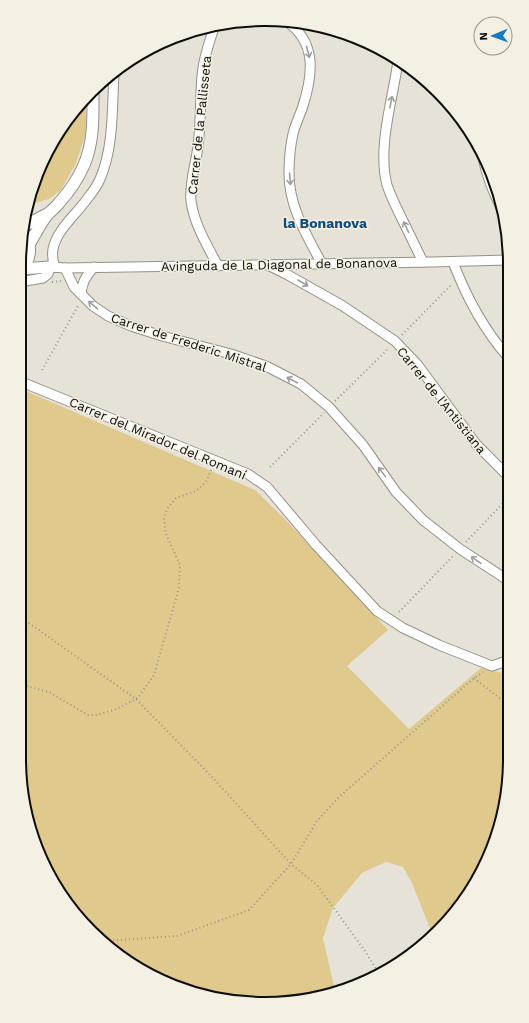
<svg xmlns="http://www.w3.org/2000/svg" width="529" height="1023" font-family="'Work Sans',sans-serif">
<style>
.green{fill:#e0c98d}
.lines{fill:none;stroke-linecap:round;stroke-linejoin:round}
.minor-casing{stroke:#959186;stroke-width:11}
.tertiary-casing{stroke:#959186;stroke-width:13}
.path{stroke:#9b988f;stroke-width:2;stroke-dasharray:1 3;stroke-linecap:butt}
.minor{stroke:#fff;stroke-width:9}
.tertiary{stroke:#fff;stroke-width:11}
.oneway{stroke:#9f9e9d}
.labels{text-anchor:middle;stroke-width:3;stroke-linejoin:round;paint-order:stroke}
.street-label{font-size:13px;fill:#0e0d09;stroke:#f4f0e4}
.neighbourhood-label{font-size:14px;font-weight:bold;fill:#114d7e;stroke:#f4f0e4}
.rim{fill:none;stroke:#0e0d09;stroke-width:2}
</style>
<rect width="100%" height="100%" fill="#e7e2d7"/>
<g class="green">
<polygon points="86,102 86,133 76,163 61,190 49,199 31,204 44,156"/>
<polygon points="19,388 255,490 284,518 388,630 347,666 409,729 481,668 503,673 509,671 509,774 485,867 438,932 433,936 412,883 403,867 386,862 362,873 333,908 323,938 335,991 281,1003 201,996 128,963 70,908 62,894 43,847 37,847 32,838 19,758"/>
</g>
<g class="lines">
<g class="minor-casing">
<g id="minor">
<path d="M286,21C317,42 313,74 303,106C300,115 295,125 293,134C290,147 289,161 289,174C289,207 307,236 322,264"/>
<path d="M214,28C209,43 203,59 202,76C200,99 201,123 198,146C196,163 189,184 191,201C194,224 207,245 218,266"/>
<path d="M398,61C393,99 377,147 387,185C391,197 397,209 403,221C410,235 416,248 423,262"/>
<path d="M483,156C486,176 494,193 502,210"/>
<path d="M453,262C466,296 484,330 508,357"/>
<polyline points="270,266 288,275 343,306 395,341 417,364 476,444 509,477"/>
<path d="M55,267C53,262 52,255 53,249C57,229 76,215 87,199C92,193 97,186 100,179C114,147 112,107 114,73"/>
<polyline points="65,268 74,287 93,306 108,316 131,326 162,336 231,354 266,366 301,384 329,407 363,445 396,492 423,520 460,549 509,581"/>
<polyline points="19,282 43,278 48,274 50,267 65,268 432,262 508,260"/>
<path d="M81,294C82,282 86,276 94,267"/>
<polyline points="19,381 248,474 267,487 316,545 377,611 403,628 439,645 492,666 509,660"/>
</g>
</g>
<g class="tertiary-casing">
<g id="tertiary">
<polyline points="26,225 47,214"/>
<path d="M29,245C35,235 41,222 48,214C52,210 56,207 59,203C69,192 78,179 84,165C94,142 93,117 93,93"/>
<path d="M20,268C23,266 26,264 27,261C32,252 29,241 24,233"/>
<polyline points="19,269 50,267"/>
</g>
</g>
<g class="path">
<polyline points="227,27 228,26"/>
<polyline points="52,282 62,281"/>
<polyline points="402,335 452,284"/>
<polyline points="42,370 79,304"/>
<polyline points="335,401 388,349"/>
<polyline points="270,467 324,413"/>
<polyline points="466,542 509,497"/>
<polyline points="399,612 454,555"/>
<polyline points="19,616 136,699 212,777 291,864 317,885 365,951 378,972"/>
<polyline points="474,678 503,701 509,715"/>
<polyline points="19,684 49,692 88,715 96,715 114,710 136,699 140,695 154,675 179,588 180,565 166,534 164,519 167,509 176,498 196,491 206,482 212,468"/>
<polyline points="503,701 509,704"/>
<polyline points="105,941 177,936 249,910 291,864 317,821 338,798 474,678 483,672"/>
</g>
<use href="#minor" class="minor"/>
<use href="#tertiary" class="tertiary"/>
</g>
<defs><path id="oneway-shaft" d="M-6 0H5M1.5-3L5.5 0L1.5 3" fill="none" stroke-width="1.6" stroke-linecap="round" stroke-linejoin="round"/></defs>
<g class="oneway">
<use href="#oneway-shaft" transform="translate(308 52) rotate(75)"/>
<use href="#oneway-shaft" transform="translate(391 102) rotate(-79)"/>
<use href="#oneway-shaft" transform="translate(290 179) rotate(86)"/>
<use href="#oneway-shaft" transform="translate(406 227) rotate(-116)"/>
<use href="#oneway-shaft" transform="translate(303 283) rotate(30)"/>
<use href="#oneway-shaft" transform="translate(93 305) rotate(-140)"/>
<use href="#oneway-shaft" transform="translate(292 380) rotate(-152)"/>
<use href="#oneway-shaft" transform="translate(382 472) rotate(-126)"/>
<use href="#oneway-shaft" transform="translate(476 560) rotate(-146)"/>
</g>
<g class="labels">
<g class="street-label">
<text transform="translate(199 125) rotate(-84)" y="5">Carrer de la Pallisseta</text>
<text transform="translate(279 264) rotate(-1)" y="5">Avinguda de la Diagonal de Bonanova</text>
<text transform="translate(189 342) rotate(18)" y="5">Carrer de Frederic Mistral</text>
<text transform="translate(442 400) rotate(51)" y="5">Carrer de l'Antistiana</text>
<text transform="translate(158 438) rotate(23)" y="5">Carrer del Mirador del Romaní</text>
</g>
<g class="neighbourhood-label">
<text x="325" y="228">la Bonanova</text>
</g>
</g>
<path d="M0 0H529V1023H0ZM264 26H265A238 238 0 0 1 503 264V759A238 238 0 0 1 265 997H264A238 238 0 0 1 26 759V264A238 238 0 0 1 264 26Z" fill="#f4f0e4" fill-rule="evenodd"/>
<path class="rim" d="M264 26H265A238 238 0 0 1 503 264V759A238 238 0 0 1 265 997H264A238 238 0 0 1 26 759V264A238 238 0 0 1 264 26Z"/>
<g transform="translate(493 36) rotate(268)"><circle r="19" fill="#f4f0e4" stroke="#98958c"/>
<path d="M0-3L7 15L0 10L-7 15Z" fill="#1579c5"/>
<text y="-6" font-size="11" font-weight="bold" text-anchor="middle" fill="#0e0d09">N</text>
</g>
</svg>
